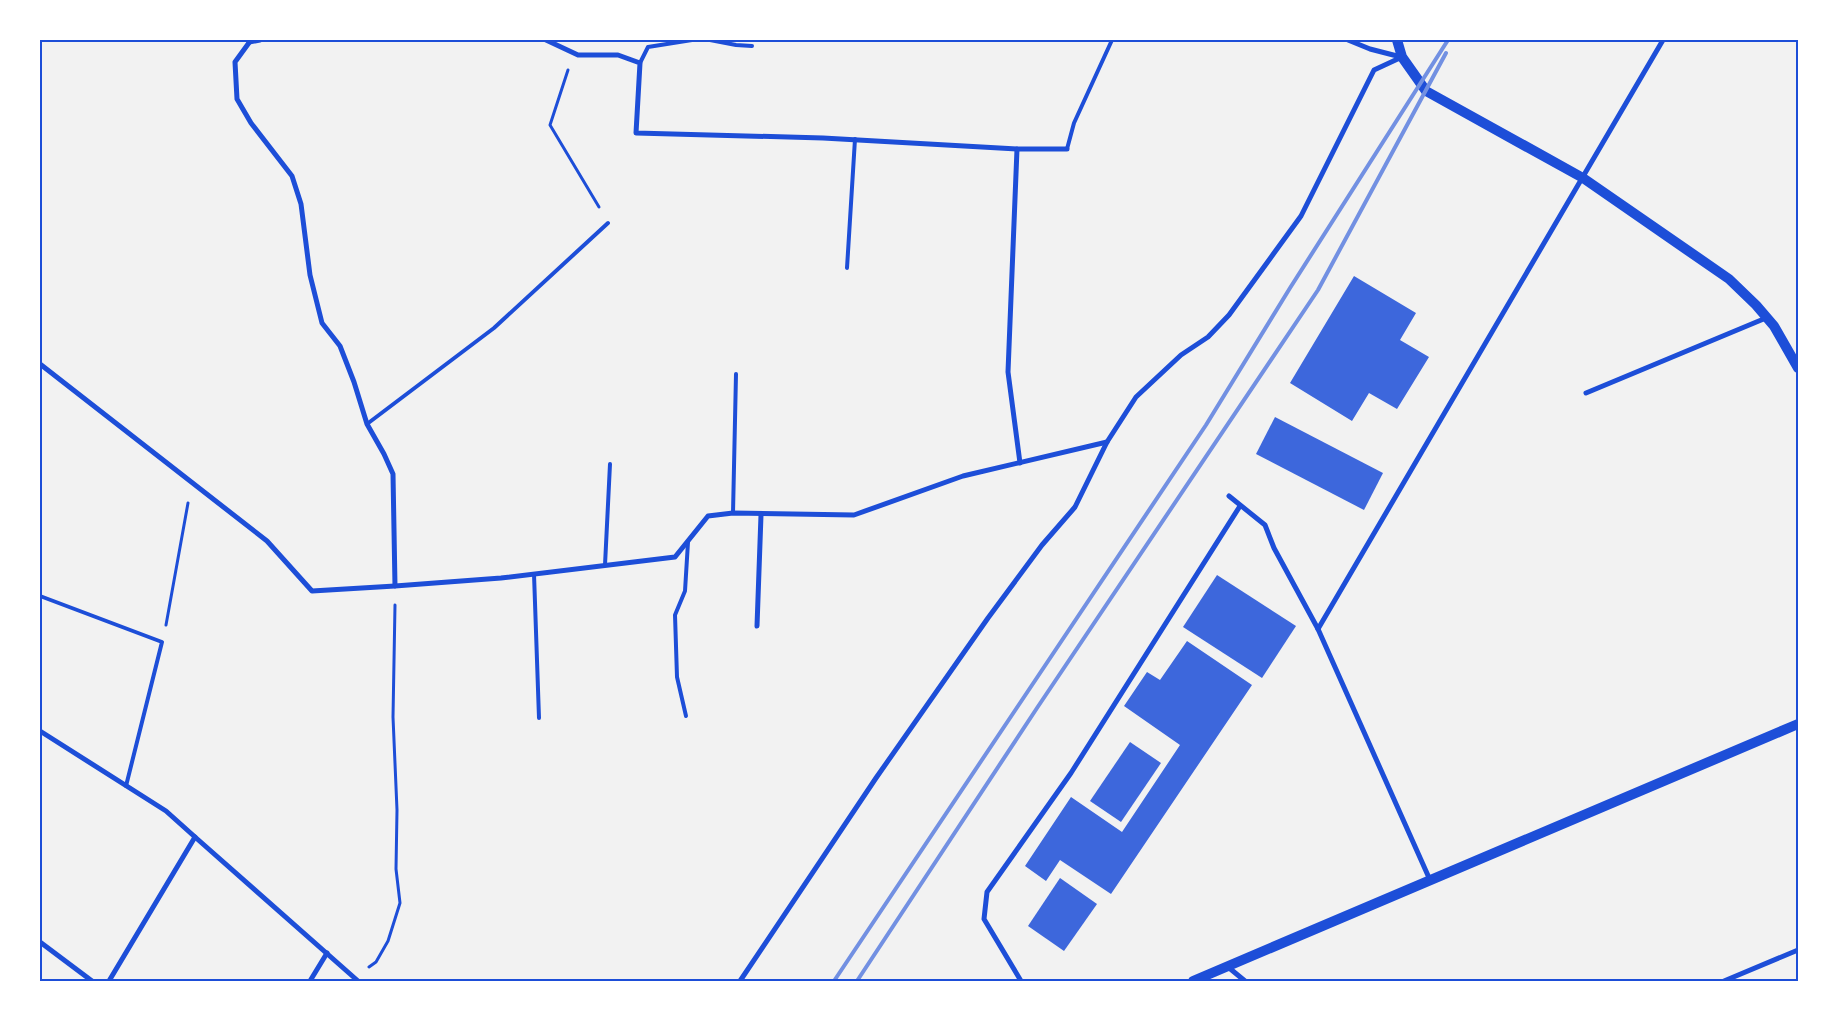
<svg xmlns="http://www.w3.org/2000/svg" width="1838" height="1021" font-family="'Work Sans',sans-serif">
<style>
.building{fill:#3d67dc}
.lines{fill:none;stroke-linecap:round;stroke-linejoin:round}
.path{stroke:#1d4ed8;stroke-width:3}
.service{stroke:#1d4ed8;stroke-width:4}
.minor{stroke:#1d4ed8;stroke-width:5}
.secondary{stroke:#1d4ed8;stroke-width:10}
.rail{stroke:#7290e2;stroke-width:4}
.neatline{fill:none;stroke:#1d4ed8;stroke-width:2}
</style>
<rect width="100%" height="100%" fill="#f2f2f2"/>
<g class="building">
<polygon points="1354,276 1416,313 1400,340 1429,357 1397,409 1369,393 1352,421 1290,383"/>
<polygon points="1275,417 1383,473 1364,510 1256,454"/>
<polygon points="1217,575 1296,626 1262,678 1183,627"/>
<polygon points="1187,641 1252,685 1111,894 1060,860 1046,881 1025,866 1071,797 1122,832 1180,745 1124,706 1147,672 1160,680"/>
<polygon points="1130,742 1161,763 1121,822 1090,801"/>
<polygon points="1060,878 1097,904 1064,951 1028,926"/>
</g>
<g class="lines">
<g class="path">
<polyline points="568,70 550,125 599,207"/>
<polyline points="166,625 188,503"/>
<polyline points="369,967 376,962 388,941 400,903 396,869 397,810 393,717 395,605"/>
</g>
<g class="service">
<polyline points="710,40 736,45 752,46"/>
<polyline points="640,63 648,47 692,40"/>
<polyline points="1067,149 1074,123 1112,40"/>
<polyline points="847,268 855,139"/>
<polyline points="367,424 494,328 608,223"/>
<polyline points="733,513 736,374"/>
<polyline points="605,565 610,464"/>
<polyline points="534,574 539,718"/>
<polyline points="40,596 162,642 126,786"/>
<polyline points="686,716 677,677 675,615 685,591 688,542"/>
</g>
<g class="minor">
<polyline points="251,40 235,62 237,99 251,123 292,176 301,204 310,275 322,323 340,346 354,382 367,424 384,454 393,474 395,586"/>
<polyline points="546,40 578,55 618,55 640,63 636,133 823,138 1017,149 1067,149"/>
<polyline points="1348,40 1370,49 1401,57"/>
<polyline points="249,42 260,40"/>
<polyline points="1017,149 1008,372 1020,463"/>
<polyline points="40,364 267,541 312,591 395,586 501,578 675,557 708,516 733,513 854,515 963,476 1107,442"/>
<polyline points="1586,393 1766,318"/>
<polyline points="1229,496 1265,525 1274,548 1318,629 1430,880"/>
<polyline points="757,626 761,515"/>
<polyline points="1318,629 1663,40"/>
<polyline points="40,731 166,811 195,837 109,981"/>
<polyline points="195,837 358,981"/>
<polyline points="40,942 92,981"/>
<polyline points="1228,967 1245,981"/>
<polyline points="310,981 327,953"/>
<polyline points="740,981 876,778 988,618 1042,545 1075,507 1107,442 1136,397 1181,355 1208,337 1229,315 1301,216 1374,70 1402,57"/>
<polyline points="1021,981 984,919 987,892 1071,773 1240,506"/>
<polyline points="1724,981 1798,950"/>
</g>
<g class="secondary">
<polyline points="1397,40 1402,57 1426,91 1583,178 1729,279 1756,305 1774,326 1798,368"/>
<polyline points="1193,981 1798,724"/>
</g>
<g class="rail">
<polyline points="834,981 1206,425 1290,288 1448,40"/>
<polyline points="857,981 1037,708 1318,290 1446,53"/>
</g>
</g>
<rect width="1838" height="1021" fill="none" stroke="#ffffff" stroke-width="82"/>
<rect x="41" y="41" width="1756" height="939" class="neatline"/>
</svg>
